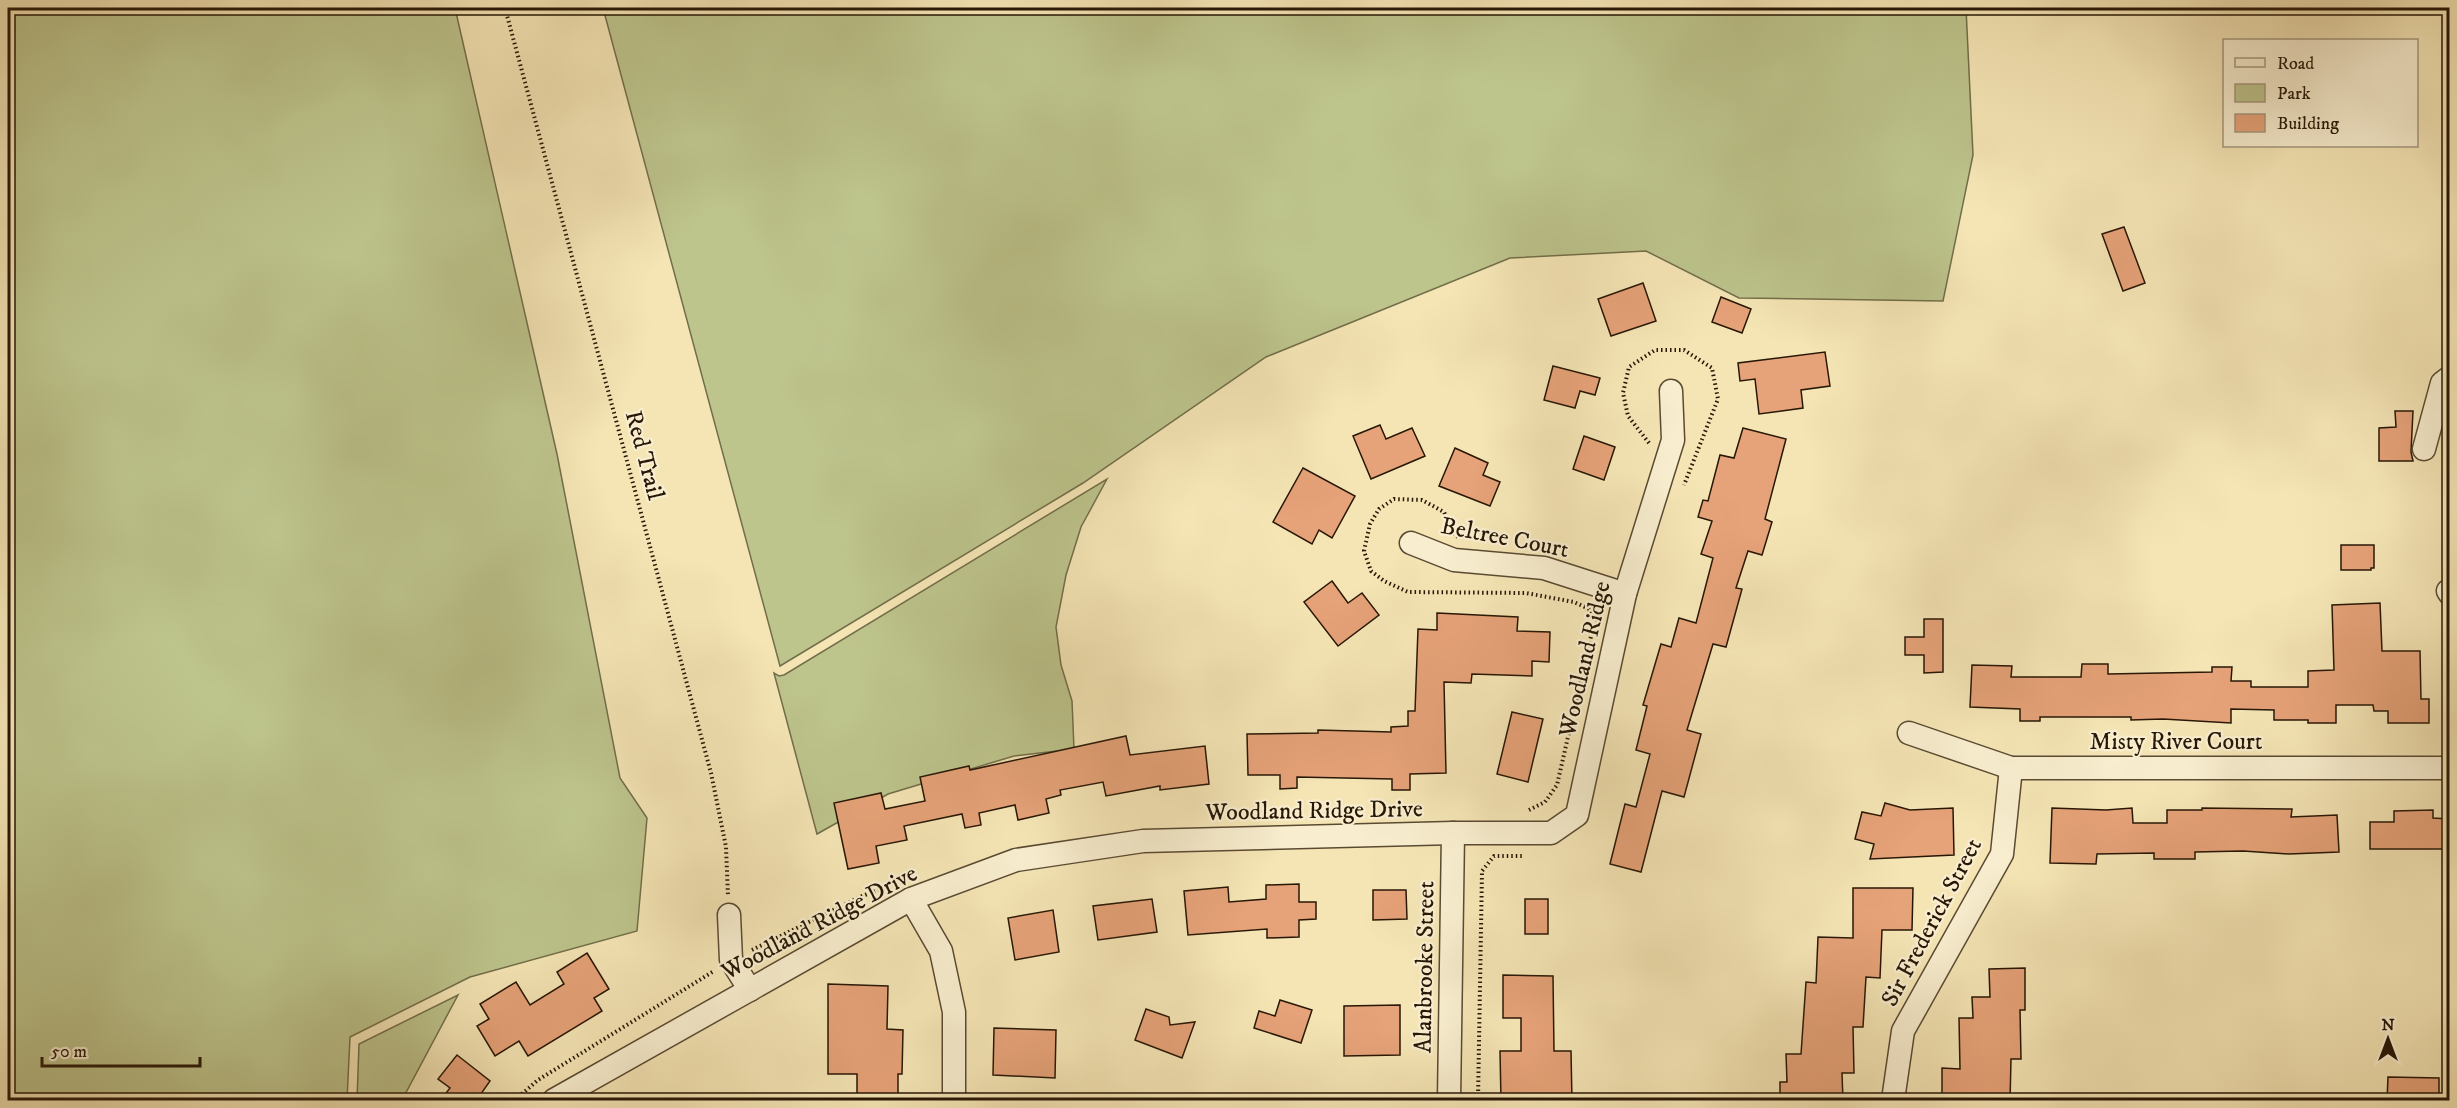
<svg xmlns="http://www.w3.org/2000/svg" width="2457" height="1108" font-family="'IM FELL DW Pica',serif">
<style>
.green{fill:#bdc48c;stroke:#726e49;stroke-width:1.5}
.building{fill:#e6a278;stroke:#271706;stroke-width:1.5}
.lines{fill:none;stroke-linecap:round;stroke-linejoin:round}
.minor-casing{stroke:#5a4a32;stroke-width:25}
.path{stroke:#271706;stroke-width:4;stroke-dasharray:1.5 3;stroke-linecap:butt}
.minor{stroke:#f8eecf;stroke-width:22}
.labels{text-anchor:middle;stroke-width:4.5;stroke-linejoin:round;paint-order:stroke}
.street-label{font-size:24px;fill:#271706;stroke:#f8eecf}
</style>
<rect width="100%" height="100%" fill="#f5e5b5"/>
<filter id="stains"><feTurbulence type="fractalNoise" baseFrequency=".00333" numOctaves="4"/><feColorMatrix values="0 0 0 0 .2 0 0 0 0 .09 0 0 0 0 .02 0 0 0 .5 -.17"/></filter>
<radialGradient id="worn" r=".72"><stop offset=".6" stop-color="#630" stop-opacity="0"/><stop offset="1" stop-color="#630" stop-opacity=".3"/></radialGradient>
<g class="green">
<polygon points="8,8 455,8 557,454 620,778 647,818 637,931 470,977 350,1037 347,1100 8,1100"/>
<polygon points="603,8 1966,8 1973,155 1943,301 1739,298 1646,251 1510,258 1266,357 1083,483 780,666"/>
<polygon points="1107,479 1081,527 1066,575 1056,627 1061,665 1072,701 1074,749 1014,756 888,794 817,834 774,673 779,676 784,675"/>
<polygon points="458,995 402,1100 357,1100 359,1044"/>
</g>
<g class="building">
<polygon points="2124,227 2145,283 2123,291 2102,234"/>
<polygon points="1643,283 1656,321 1611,336 1598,299"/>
<polygon points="1721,297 1751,309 1742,333 1712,322"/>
<polygon points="1825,352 1830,386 1801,390 1803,408 1759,414 1755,379 1740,381 1738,363"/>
<polygon points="1553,366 1600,378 1595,395 1580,391 1575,408 1544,400"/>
<polygon points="2395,411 2413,411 2411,452 2413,461 2379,461 2379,428 2396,427"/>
<polygon points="1380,425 1386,439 1412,428 1425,456 1371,479 1353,436"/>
<polygon points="1743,428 1786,439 1765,519 1772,522 1762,555 1748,551 1736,588 1742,589 1726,647 1713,644 1687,730 1701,734 1684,797 1662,791 1641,872 1610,864 1625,804 1636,807 1650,754 1636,750 1647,706 1643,705 1661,644 1671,647 1679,618 1696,623 1713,558 1701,554 1712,521 1698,517 1703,500 1708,501 1720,455 1734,458"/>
<polygon points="1584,436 1615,447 1604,480 1573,469"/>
<polygon points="1455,448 1488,463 1483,475 1500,482 1490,506 1439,486"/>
<polygon points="1303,468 1355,496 1332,538 1319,530 1312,544 1273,522"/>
<polygon points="2341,545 2374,545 2374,568 2371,568 2371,570 2341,570"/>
<polygon points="1332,581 1348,603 1362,593 1379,615 1338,646 1304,602"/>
<polygon points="2380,603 2382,651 2420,651 2421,699 2429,699 2429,723 2388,723 2388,711 2374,711 2373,705 2336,705 2336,723 2308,723 2308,720 2274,720 2274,710 2231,709 2231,723 2163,719 2131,720 2131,717 2040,717 2040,721 2020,721 2020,709 1970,707 1972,665 2012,666 2011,677 2081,677 2082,664 2108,664 2108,674 2212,672 2212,667 2232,667 2231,681 2251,681 2251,687 2308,687 2308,671 2334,670 2332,605"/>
<polygon points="1437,613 1518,617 1517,631 1550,632 1549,662 1532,661 1532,676 1472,674 1471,683 1444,682 1446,773 1410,774 1410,790 1392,790 1392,779 1297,777 1297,788 1280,789 1280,775 1248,775 1247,734 1318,733 1318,730 1391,732 1391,727 1408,726 1408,711 1415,711 1418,629 1437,630"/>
<polygon points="1924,619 1943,619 1943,672 1924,673 1924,655 1905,655 1905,637 1924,637"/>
<polygon points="1512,712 1543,719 1528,782 1497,774"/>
<polygon points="1126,736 1130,755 1205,746 1209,784 1160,790 1160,786 1106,796 1103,782 1060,790 1061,795 1046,799 1049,813 1018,820 1015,805 979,813 981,825 965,828 962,814 904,826 907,840 876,846 879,863 848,869 834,803 881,793 885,809 925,801 920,777 969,766 970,770"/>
<polygon points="1885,803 1910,810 1953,808 1954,855 1870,859 1874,844 1855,839 1862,812 1881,816"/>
<polygon points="2052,808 2106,810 2132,808 2133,823 2167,823 2167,810 2202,810 2202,808 2292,809 2291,817 2337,815 2339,852 2289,854 2243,851 2195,852 2195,859 2154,859 2154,853 2097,854 2096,864 2050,863"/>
<polygon points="2433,810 2433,818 2450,819 2450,849 2370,849 2370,822 2394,822 2394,811"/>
<polygon points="1299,884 1299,902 1316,902 1316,919 1299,920 1299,937 1267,938 1267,929 1188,935 1184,891 1228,887 1229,902 1266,899 1266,885"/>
<polygon points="1853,888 1913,888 1912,930 1882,930 1880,978 1866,977 1863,1027 1853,1027 1854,1073 1842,1073 1843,1101 1780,1101 1780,1082 1787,1082 1786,1054 1801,1054 1806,982 1816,983 1818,937 1853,938"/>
<polygon points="1373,890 1406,890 1407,919 1373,920"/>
<polygon points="1152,899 1157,932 1098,940 1093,906"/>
<rect x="1525" y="899" width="23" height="35"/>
<polygon points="1053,910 1059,952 1015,960 1008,918"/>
<polygon points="587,953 609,989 594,998 602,1011 528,1056 519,1041 495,1056 477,1026 489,1019 480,1004 516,982 530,1005 564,984 557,972"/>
<polygon points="2025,968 2025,1010 2020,1010 2021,1059 2011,1059 2010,1101 1942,1101 1942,1068 1960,1069 1959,1018 1973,1018 1972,997 1990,997 1989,969"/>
<polygon points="1503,975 1553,976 1554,1051 1571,1051 1572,1101 1501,1101 1500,1051 1521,1051 1521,1018 1503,1018"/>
<polygon points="828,984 888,986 887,1029 903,1030 902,1074 898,1074 898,1101 857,1101 857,1074 828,1074"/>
<polygon points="1280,1000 1312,1010 1301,1043 1254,1028 1259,1011 1275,1016"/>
<polygon points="1400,1005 1400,1055 1344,1056 1344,1006"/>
<polygon points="1146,1009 1169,1017 1170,1025 1195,1022 1182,1058 1135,1040"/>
<polygon points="994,1028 1056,1030 1055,1078 993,1075"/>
<polygon points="457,1055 490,1081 476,1101 440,1101 450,1088 438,1079"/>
<polygon points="2388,1077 2439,1078 2439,1101 2387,1101"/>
</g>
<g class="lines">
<g class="minor-casing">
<g id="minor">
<polyline points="2424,449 2442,383 2450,377"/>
<polyline points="1411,543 1454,560 1544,568 1625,594"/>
<polyline points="2448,591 2450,594"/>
<polyline points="1909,733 2011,768 2450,768"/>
<polyline points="911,899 941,951 954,1012 954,1100"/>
<polyline points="729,915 731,960 750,990"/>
<polyline points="554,1100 911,899 1016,860 1143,841 1453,833 1551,833 1577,815 1625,594 1673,440 1671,391"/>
<polyline points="1449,1100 1453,833"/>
<polyline points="1893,1100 1903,1031 2002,854 2011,768"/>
</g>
</g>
<g class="path">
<polyline points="505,8 711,773 726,847 728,896"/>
<polyline points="8,63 10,53 13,8"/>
<polyline points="1649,443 1628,416 1623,393 1629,367 1655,350 1684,350 1712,368 1718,399 1684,485"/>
<polyline points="1458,537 1454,534 1444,512 1422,500 1394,499 1379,509 1370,524 1364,551 1371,571 1384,581 1408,592 1526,593 1574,602 1589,609 1595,619 1557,785 1545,802 1529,810"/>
<polyline points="752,950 862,896 886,887"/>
<polyline points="515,1100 538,1080 714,971"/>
<polyline points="1478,1100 1482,871 1494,856 1523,856"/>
</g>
<use href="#minor" class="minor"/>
</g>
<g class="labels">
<g class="street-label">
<text transform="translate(645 455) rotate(75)" y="8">Red Trail</text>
<text transform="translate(1505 537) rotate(11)" y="8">Beltree Court</text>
<text transform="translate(1584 659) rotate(-77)" y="8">Woodland Ridge</text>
<text x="2176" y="749">Misty River Court</text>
<text transform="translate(1314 810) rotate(-1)" y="8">Woodland Ridge Drive</text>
<text transform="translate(819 922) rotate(-28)" y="8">Woodland Ridge Drive</text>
<text transform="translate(1931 922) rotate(-62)" y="8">Sir Frederick Street</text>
<text transform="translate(1424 967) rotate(-89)" y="8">Alanbrooke Street</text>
</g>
</g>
<rect width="2457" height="1108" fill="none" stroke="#f5e5b5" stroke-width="30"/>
<rect x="9" y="9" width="2439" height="1090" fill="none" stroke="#271706" stroke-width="3"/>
<rect x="15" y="15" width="2427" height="1078" fill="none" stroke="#271706" stroke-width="1.5"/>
<rect x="2223" y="39" width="195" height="108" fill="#f8eecf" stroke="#a4987f" stroke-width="1.5"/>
<rect x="2235" y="58" width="30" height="9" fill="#f8eecf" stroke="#a4987f" stroke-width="1.5"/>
<text x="2277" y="69" font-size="18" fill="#271706">Road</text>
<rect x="2235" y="84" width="30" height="18" fill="#bdc48c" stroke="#a4987f" stroke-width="1.5"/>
<text x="2277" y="99" font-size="18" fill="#271706">Park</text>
<rect x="2235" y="114" width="30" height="18" fill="#e6a278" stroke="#a4987f" stroke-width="1.5"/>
<text x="2277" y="129" font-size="18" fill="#271706">Building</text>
<g transform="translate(2388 1039)" stroke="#f8eecf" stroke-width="4.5" paint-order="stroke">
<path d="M0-4.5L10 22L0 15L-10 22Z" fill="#271706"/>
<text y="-9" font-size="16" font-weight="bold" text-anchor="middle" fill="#271706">N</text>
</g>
<path d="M42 1057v9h158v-9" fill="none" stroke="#271706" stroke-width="3"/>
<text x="51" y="1057" font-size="18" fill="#271706" stroke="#f8eecf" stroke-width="4.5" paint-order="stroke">50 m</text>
<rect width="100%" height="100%" filter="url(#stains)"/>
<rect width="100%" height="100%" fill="url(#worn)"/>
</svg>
